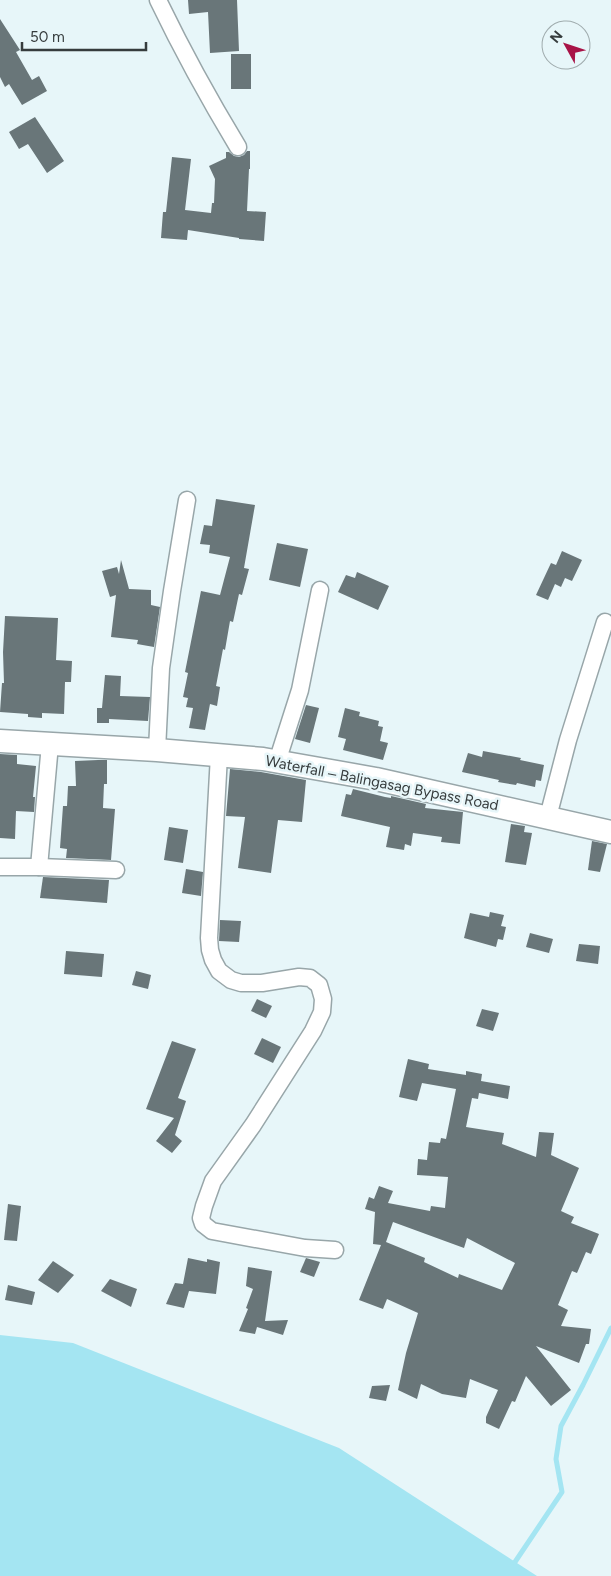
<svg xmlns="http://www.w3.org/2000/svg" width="611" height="1576" font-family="Figtree,sans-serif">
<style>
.water{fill:#a4e5f2}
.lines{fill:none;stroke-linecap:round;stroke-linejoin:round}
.stream{stroke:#a4e5f2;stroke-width:5}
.building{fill:#697679;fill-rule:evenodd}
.minor-casing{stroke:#98a6a9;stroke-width:19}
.secondary-casing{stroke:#98a6a9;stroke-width:25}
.minor{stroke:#fff;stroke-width:16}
.secondary{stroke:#fff;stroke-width:22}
.labels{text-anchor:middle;stroke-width:5;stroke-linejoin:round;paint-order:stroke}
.street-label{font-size:15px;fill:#363c3d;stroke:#e7f6f9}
</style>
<rect width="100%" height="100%" fill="#e7f6f9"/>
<polygon class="water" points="0,1335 73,1343 339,1448 537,1576 0,1576"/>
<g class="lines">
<polyline class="stream" points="515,1562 562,1492 556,1459 561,1426 583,1385 611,1328"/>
</g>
<g class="building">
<polygon points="188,0 237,0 239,51 210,53 208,12 189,14"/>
<polygon points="0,19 20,50 16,52 32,80 39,76 47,91 22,105 9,84 5,87 0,77"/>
<rect x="231" y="54" width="20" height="35"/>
<polygon points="35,117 64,161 47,173 28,144 19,149 9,132"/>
<polygon points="247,151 250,151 250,169 249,169 247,211 266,212 264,241 239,239 239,238 188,230 187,240 161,238 163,212 166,212 172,157 191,159 185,210 211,213 212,203 214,203 215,179 209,166 226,158 226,152 229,152 234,156 239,157 244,155"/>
<polygon points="216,499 255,505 244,568 249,569 242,595 239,594 233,622 230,621 225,650 223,649 216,686 220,687 217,706 210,704 205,730 189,728 193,708 186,707 188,698 183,697 188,673 185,672 201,591 220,595 230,557 209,553 210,545 200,544 204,525 212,526"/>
<polygon points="277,543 308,549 300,587 269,580"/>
<polygon points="562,551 582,560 572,581 565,578 561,587 555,584 548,600 536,595 551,563 556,565"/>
<polygon points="121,560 129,589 151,590 151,605 160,607 154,647 137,644 138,640 111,637 116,595 110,597 102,571 117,567 119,574"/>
<polygon points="357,572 389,586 378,610 338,592 346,575 355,578"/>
<polygon points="5,616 58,618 56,660 72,661 71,682 65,682 64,714 42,713 42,718 28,717 28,714 0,712 2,683 4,683 3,652"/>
<polygon points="105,675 121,676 120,696 150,697 148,721 109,719 109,723 97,723 97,708 102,708"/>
<polygon points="306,705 319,708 310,743 295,739"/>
<polygon points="345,708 360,712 359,716 379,721 378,726 383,727 380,741 388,743 383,760 343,750 346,739 338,737"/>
<polygon points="483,751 521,758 520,760 544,765 541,781 536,780 535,787 517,783 516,785 498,782 499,780 462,772 468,753 482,757"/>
<polygon points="0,754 17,755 17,764 36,766 33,797 35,797 34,812 16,811 15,839 0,838"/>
<polygon points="98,760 107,760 107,784 104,784 103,808 115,809 111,860 66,858 67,849 60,848 63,806 67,806 68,786 76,786 75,761"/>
<polygon points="230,769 261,772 306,780 302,822 278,820 271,873 238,868 245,817 226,816"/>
<polygon points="353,789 385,797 391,798 391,796 426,804 425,808 463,812 460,844 441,842 442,837 413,833 411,846 405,844 404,850 386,847 390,827 341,816 346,794 351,795"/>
<polygon points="511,824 525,826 524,832 532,833 526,865 505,862"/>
<polygon points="169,827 188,830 183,863 164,860"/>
<polygon points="592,841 607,844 600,872 588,870"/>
<polygon points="186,869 203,872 201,896 182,893"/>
<polygon points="43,877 109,880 107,903 40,898"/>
<polygon points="490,912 504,915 501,926 506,927 503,940 498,939 496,947 464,938 470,913 489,917"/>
<polygon points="220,920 241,921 239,942 219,941"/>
<polygon points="530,933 553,939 549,953 526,947"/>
<polygon points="579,944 600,946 598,964 576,961"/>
<polygon points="66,951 104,954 102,977 64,974"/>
<polygon points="136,971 151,975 148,989 132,985"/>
<polygon points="257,999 272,1006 266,1018 251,1011"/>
<polygon points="482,1009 499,1013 493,1031 476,1026"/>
<polygon points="262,1038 281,1047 273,1063 254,1054"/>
<polygon points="172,1041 196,1049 178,1098 186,1101 175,1135 182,1141 172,1153 156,1141 174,1118 146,1109"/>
<path d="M408,1059L429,1064L428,1069L466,1075V1071L482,1074L481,1081L510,1086L508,1099L479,1093L478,1099L472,1098L466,1127L504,1133L502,1144L536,1157L539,1132L554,1133L551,1155L579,1168L561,1211L574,1217L571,1223L599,1234L591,1254L586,1252L577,1273L572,1271L558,1305L568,1310L561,1326L591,1329L589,1344H586L579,1363L536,1346L571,1390L551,1406L526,1376L515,1402L512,1401L499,1429L486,1423V1417L498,1390L470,1379L466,1398L442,1394L421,1384L417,1399L398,1390L406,1353L418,1313L387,1299L383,1309L359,1300L381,1245L373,1244L375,1212L365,1209L369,1197L374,1199L379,1186L393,1191L388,1203L430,1211L431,1206L445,1208L448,1177L417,1175L418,1159L427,1160L429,1142L440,1143L441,1138L446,1139L456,1089L422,1083L417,1101L399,1097ZM393,1222L464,1248L467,1238L515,1263L502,1290L459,1274L458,1278L424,1262L425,1258L386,1242Z"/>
<polygon points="8,1204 21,1206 17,1241 4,1240"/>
<polygon points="188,1258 207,1262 207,1259 220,1262 216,1294 189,1291 184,1308 166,1304 175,1283 183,1284"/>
<polygon points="306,1258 320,1262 314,1277 300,1272"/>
<polygon points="53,1261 74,1275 58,1293 38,1280"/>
<polygon points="248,1267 272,1271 265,1321 288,1320 283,1335 257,1327 255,1334 239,1331 248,1309 246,1308 253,1289 246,1286"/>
<polygon points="110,1279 137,1289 131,1307 101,1291"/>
<polygon points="8,1285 35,1292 32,1305 5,1300"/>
<polygon points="390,1385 386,1401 369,1398 372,1386"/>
</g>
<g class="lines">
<g class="minor-casing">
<g id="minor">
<path d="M158,0C182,50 209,99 238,147"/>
<polyline points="157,750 161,668 172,591 187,500"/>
<polyline points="219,755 209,938 210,950 213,960 219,971 231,980 241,983 262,983 299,977 310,978 319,985 323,999 322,1012 313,1031 253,1125 213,1181 204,1206 201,1218 203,1224 212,1231 305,1248 335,1250"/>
<polyline points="277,762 300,690 320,590"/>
<polyline points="548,817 568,740 605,622"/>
<polyline points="0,867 39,867 116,870"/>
<polyline points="39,867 50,744"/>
</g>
</g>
<g class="secondary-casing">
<polyline id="secondary" points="0,741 157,750 263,759 376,779 611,832"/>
</g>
<use href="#minor" class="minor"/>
<use href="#secondary" class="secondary"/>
</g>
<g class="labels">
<g class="street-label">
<text transform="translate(382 783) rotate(11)" y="5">Waterfall ‒ Balingasag Bypass Road</text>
</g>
</g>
<g transform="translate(566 45) rotate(310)"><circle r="24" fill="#e7f6f9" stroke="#a0acae"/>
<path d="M0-4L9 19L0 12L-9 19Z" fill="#a81347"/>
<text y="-8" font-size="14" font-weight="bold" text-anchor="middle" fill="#363c3d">N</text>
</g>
<path d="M22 42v8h124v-8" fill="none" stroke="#363c3d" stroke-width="2.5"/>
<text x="30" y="42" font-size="15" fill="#363c3d" stroke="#e7f6f9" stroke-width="4" paint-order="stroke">50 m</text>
</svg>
